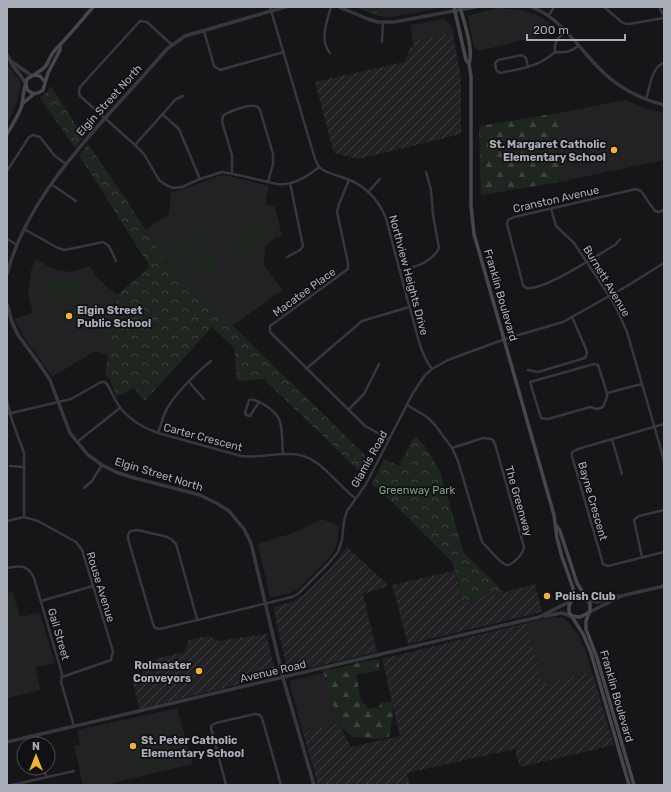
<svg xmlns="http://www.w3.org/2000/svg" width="671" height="792" font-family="Rubik,sans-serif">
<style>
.built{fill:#222225}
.industrial{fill:url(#industrial-furrows)}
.grass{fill:#1e261f}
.forest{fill:url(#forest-firs)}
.park{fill:url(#park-crowns)}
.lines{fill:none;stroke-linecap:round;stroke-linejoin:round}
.minor{stroke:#37383d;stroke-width:2.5}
.tertiary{stroke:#37383d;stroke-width:3.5}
.secondary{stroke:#45474d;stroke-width:3.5}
.poi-dot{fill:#f2b134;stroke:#111113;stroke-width:1.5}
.labels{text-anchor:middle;stroke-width:3.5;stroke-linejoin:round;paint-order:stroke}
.street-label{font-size:11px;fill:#a8adb8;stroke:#111113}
.poi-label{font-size:11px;font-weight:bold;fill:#a8adb8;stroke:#111113;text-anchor:start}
.park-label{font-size:11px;fill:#7fa381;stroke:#111113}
</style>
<defs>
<pattern id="industrial-furrows" width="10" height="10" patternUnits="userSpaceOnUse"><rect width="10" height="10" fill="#222225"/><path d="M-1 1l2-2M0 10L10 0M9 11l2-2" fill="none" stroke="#3f3f43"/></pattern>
<pattern id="forest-firs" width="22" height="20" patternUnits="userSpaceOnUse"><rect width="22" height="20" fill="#1e261f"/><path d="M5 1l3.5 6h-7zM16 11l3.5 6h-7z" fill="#3c433d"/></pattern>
<pattern id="park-crowns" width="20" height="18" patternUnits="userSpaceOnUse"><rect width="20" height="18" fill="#1e261f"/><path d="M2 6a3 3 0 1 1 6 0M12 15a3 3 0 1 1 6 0" fill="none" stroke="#3c433d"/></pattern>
</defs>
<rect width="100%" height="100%" fill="#161618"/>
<g class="built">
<polygon points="376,7 446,7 392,17 378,16"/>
<polygon points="497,8 521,10 537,15 550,23 541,36 478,51 474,46 468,16"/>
<polygon points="443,19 450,24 454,33 413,41 410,25"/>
<polygon points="7,65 19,79 21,86 17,102 7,124"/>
<polygon points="625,100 645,108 664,113 664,160 559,182 558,173 572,169 571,167 566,167 562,129 564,112"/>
<polygon points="221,175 234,177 269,186 265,204 275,207 282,236 276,237 265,246 264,265 283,290 232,326 163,257 145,230 169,214 171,192 184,189"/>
<polygon points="36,259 51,268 69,272 90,266 97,278 117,295 108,356 95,351 52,377 24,337 14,319 33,313 28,294 31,270"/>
<polygon points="322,519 339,526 338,541 334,551 330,557 298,589 288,594 270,598 258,544 293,533"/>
<polygon points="13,592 20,617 40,613 55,663 35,667 41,690 7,698 7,593"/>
<polygon points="550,617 564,618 571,625 580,638 582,645 585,648 592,672 543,684 526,623"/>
<polygon points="324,673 338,723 303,733 289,681"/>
<polygon points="177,708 193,764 104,785 83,785 74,746 80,745 77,730"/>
</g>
<g class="industrial">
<polygon points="453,33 461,80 461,134 358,159 334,153 315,82 404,62 411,46 412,48 414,47 413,41"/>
<polygon points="347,547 389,586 363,594 377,652 288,673 273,607 292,602 305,593 331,567"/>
<polygon points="454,571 462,597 460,598 462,605 464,603 535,584 542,612 408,644 392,585"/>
<polygon points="526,623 543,684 592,672 614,745 520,767 515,749 407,773 410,785 318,785 303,733 338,723 351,747 400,736 382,659"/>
<polygon points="266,634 276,675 139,709 132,679 142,676 142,662 184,652 189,640 209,636 219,641"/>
</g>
<g class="grass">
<path d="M493,9L494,11C466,18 470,15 476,43H479L474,46L468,16Z"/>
<polygon points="265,216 278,232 242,260 228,242"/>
<path d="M195,229L198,230L204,239L218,268C195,278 178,275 162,255Z"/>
<polygon points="81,278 81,300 46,301 45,279"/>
<polygon points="104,304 116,304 134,323 111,340 107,340 91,307"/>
<polygon points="12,595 17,616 7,619 7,596"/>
<polygon points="178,724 180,733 159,737 166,765 140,772 137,770 132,754 131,754 130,747 146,743 152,745 150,740 155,738 153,730"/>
<polygon points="178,735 184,759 177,761 171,737"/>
<polygon points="169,737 175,762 167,763 161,739"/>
</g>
<g class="forest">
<polygon points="564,112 562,129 566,166 572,167 572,170 558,173 559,182 481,195 479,126"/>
<path d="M378,659L380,670L356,675L361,700L369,709L379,707L381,703L392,701C395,712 391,726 389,737L379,739L352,737L339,725L323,670C342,669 360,661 378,659Z"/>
</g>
<g class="park">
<polygon points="355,7 376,7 378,16"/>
<polygon points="51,86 84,138 75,148 40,98 47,92"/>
<polygon points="88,144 125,198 163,257 373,463 365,477 264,379 237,381 234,348 212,327 145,401 134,388 116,397 110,379 105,375 117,295 150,267 79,155"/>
<polygon points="416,437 424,445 440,471 464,553 504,592 464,603 462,605 460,598 462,597 452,562 393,503 372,484 384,459 399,466 411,442"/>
</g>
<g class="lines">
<g class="minor">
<path d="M270,7L315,159L319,167L323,170C330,174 339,176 347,179C366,186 378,199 386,218C395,253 404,288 414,323C418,339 422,356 432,369"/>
<polyline points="604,7 623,23 629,24 664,18"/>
<polyline points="659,7 664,16"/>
<polyline points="549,15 554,7"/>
<polyline points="204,31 214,66 220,70 284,52"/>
<polyline points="382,42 383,22"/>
<path d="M172,45L147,22L140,21L80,87L79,91L80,96L135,145L144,154L159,180L166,185L173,188L182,187L200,179L222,172L238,175L277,184C293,186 307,177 319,167"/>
<path d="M555,52C554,41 558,38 566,31"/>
<path d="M330,53C319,40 327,22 331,7"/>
<path d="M528,67L526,58L522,55L498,60L495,63L496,69L498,72L501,73C523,68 538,67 555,52C566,53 571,52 579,45"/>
<path d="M646,99C650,88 651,67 664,63"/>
<polyline points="162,114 179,129 200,179"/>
<polyline points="135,145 176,99 183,96"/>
<polyline points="7,171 29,137 33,135 40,137 55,156 66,164"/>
<path d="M232,173V155L222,122L223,116C227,112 249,104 255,106C258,107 258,107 260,110L273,154V164L268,182"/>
<polyline points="349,180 339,204 337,212 348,263 348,269 270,326 270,332 365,426 389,439"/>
<polyline points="51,184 76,201"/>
<polyline points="369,191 380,179"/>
<polyline points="551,209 556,226 574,243 612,300 620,316 627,332 664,460"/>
<polyline points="24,229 58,248 65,250 103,242 109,246 116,261"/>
<polyline points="7,239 17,245"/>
<path d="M620,239L615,245C597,255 544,291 526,288L523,285L507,224L508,220L514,217L636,189L641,191L655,211L658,212L664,210"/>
<polyline points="287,257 300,250 303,246 290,183"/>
<path d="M400,271C414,267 432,263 439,248L433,215L431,190L426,172"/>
<polygon points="594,364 598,365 607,393 607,397 603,407 597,409 590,407 548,419 541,418 530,382"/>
<polyline points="306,369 362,321 409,307"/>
<polyline points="528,370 538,372 585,358 587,353 586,349 572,317"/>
<polyline points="189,382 204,399"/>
<polyline points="607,393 642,384"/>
<polyline points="7,401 12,420 24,453 24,517"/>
<path d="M259,402L250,416L246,415L245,413L249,400C258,398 275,411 279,419C283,427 282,445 283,454"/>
<path d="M407,405L427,417L435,425L452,448L458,461L482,542L500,561L506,565H509C515,562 523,554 524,547L495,444L492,439L483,438L452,448"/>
<polyline points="349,409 364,394 379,364"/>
<path d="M7,414L71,399L101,382H105C110,387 112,395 116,401C125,417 141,427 158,433L241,456C258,458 274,453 291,454C319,454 335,483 355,498"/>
<polyline points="664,424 578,449 572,452 572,456 603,564 608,566 664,552"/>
<path d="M158,433C161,425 163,415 168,407C175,394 199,370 211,361"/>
<polyline points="612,439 622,474"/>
<polyline points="77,442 120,408"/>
<polyline points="10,466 25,467"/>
<polyline points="84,488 92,481 102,465"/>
<polyline points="7,521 24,517 38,521 76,542 82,550 113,651 111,660 62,677"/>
<polyline points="642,557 634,520 639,516 664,510"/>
<path d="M7,568C20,565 28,565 34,578L62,674L61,682L74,726"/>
<polyline points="41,601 93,586"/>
<polyline points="197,619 176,544 171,539 167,537 138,530 130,531 128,535 128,539 153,624 155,628 160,629 292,597 298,594 328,564 338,552 342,540 344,521 347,511 366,484 413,393 425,375 432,369 448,360 505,339 563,322 627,286 664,263"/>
<polyline points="38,735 39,744"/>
<polyline points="44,768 46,777"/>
<polyline points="12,785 74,771"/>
<polyline points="226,785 211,728 212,725 216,723 255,714 260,715 262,718 281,785"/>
</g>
<g class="tertiary">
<polyline points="339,7 368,19 378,22 394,22 475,7"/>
<path d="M532,7C564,20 580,51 604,73C621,89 641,99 664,105"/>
<path d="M7,55C10,59 11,63 13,66C17,72 22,76 25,83"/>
<polyline points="12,62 31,75"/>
<path d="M7,274C23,213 65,163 106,117C126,95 147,72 167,49L185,36L285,7"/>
<polyline points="7,304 12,322 18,335 40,365 50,380 70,433 88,455 102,465 116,472 131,477 200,495 218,504 229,511 244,529 251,543 283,678 314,785"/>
<polyline points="588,600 597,602 618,596"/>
<polyline points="588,613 621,596 664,586"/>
<polyline points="545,616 562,613 571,616"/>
<polyline points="7,742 539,617 571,601"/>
</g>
<g class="secondary">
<polyline points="454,7 466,60 469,64 471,76 471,206 474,234 554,515 557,538 562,557 573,588 571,601 569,606 569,612 583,634 591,653 629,785"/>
<path d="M460,7C464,22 474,50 469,64"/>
<path d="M35,74C52,65 46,59 56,49C69,36 81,21 93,7"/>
<path d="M45,82L40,76L34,75L27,79C23,91 34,98 43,90L48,73L60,50V46"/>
<polyline points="22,104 34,94"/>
<path d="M7,134C12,125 19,115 22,105C23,99 23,93 25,86"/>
<polyline points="556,525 560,531 577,583 590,604 590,610 586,621 586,629 597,658 634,785"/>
<polyline points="571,601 578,598 587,600"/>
<polyline points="571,616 580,617 588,613"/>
</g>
</g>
<g class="poi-dot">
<circle cx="614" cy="150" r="4"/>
<circle cx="69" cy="316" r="4"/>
<circle cx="547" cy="596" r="4"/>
<circle cx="199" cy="671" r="4"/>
<circle cx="133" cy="746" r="4"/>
</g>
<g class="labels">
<g class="street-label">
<text transform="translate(109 100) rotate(-48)" y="4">Elgin Street North</text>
<text transform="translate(556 199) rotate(-13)" y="4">Cranston Avenue</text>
<text transform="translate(409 275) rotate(75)" y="4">Northview Heights Drive</text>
<text transform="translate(607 281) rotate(59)" y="4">Burnett Avenue</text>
<text transform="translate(304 292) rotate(-36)" y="4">Macatee Place</text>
<text transform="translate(501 295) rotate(74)" y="4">Franklin Boulevard</text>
<text transform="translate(203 437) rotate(15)" y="4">Carter Crescent</text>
<text transform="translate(369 459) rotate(-61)" y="4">Glamis Road</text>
<text transform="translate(159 474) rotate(17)" y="4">Elgin Street North</text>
<text transform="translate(519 501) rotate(74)" y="4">The Greenway</text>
<text transform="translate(593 501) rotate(74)" y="4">Bayne Crescent</text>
<text transform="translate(101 587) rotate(73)" y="4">Rouse Avenue</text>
<text transform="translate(59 634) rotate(74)" y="4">Gail Street</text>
<text transform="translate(273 671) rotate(-13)" y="4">Avenue Road</text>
<text transform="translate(617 696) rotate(74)" y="4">Franklin Boulevard</text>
</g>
<g class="poi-label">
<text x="606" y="148" text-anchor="end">St. Margaret Catholic<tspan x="606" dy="13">Elementary School</tspan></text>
<text x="77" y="314">Elgin Street<tspan x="77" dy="13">Public School</tspan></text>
<text x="555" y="600">Polish Club</text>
<text x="191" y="669" text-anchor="end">Rolmaster<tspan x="191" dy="13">Conveyors</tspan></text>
<text x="141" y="744">St. Peter Catholic<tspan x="141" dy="13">Elementary School</tspan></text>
</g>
<g class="park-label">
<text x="417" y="494">Greenway Park</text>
</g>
</g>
<rect width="671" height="792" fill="none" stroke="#a8adb8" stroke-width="16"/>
<g transform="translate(36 756)"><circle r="19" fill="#111113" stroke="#4d4f55"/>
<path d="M0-3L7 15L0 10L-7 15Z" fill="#f2b134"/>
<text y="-6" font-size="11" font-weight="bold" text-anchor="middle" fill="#a8adb8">N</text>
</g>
<path d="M527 34v6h98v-6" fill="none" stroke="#a8adb8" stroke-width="2"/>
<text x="533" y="34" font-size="12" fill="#a8adb8" stroke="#111113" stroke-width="3" paint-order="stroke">200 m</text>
</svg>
